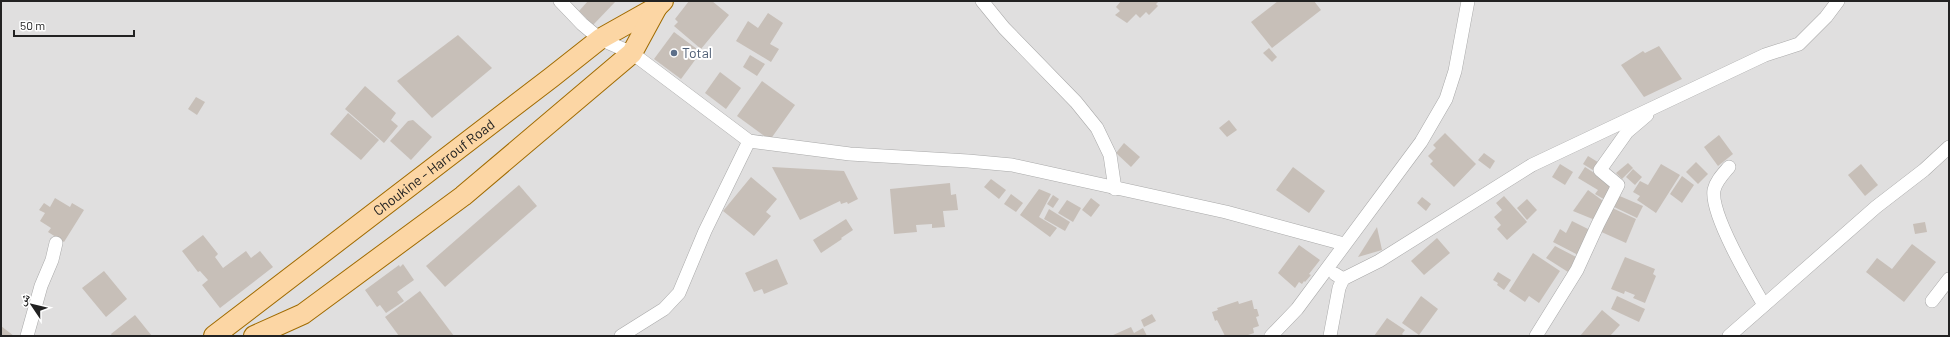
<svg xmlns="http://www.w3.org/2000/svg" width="1950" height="337" font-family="Barlow,'Noto Naskh Arabic',sans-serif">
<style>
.residential{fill:#e0dfdf}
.building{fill:#c7bfb8}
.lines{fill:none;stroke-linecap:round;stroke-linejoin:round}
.street-casing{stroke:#a9a9a9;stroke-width:14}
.primary-casing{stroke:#a06b00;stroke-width:22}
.street{stroke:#fff;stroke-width:13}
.primary{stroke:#fcd6a4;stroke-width:20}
.service-dot{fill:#5c6f8a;stroke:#fff;stroke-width:1.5}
.labels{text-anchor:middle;stroke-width:4;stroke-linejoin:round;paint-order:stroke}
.service-label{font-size:14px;fill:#4e5e75;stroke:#fff;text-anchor:start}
.street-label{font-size:14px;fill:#222;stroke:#fff}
</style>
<rect width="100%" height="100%" fill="#f2efe9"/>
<rect class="residential" x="1" y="1" width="1948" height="335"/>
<g class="building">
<polygon points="588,1 616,1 593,25 579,11"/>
<polygon points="689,1 712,1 729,15 701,49 674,26 678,22 675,19"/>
<polygon points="1121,1 1159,1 1156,4 1158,6 1149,15 1146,12 1140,18 1136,14 1127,23 1115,15 1120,11 1116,7"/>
<polygon points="1278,1 1314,1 1321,10 1272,48 1251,22"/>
<polygon points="768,13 783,23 770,44 779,49 771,62 736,41 748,21 758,28"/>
<polygon points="674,32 701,52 681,79 654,59"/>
<polygon points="458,35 492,68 432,118 397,81"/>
<polygon points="1659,46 1682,79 1644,97 1621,65 1643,51 1645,53"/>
<polygon points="1269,48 1277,57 1272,62 1263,53"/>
<polygon points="750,55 765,64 757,76 743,67"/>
<polygon points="720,72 741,88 726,109 705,93"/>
<polygon points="762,81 795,105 770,140 737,116"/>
<polygon points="365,86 396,113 391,120 398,126 384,143 345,109"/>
<polygon points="196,97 205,102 197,115 188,109"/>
<polygon points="348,113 379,140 361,160 330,134"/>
<polygon points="413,120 432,137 411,160 390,141 408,121"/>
<polygon points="1229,120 1237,130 1227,137 1219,128"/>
<polygon points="1445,133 1476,164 1454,187 1430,164 1433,161 1428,156 1436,148 1433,145"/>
<polygon points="1719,135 1733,154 1718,166 1704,147"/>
<polygon points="1124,143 1140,157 1131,167 1116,153"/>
<polygon points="1484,153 1495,161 1490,169 1478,160"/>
<polygon points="1588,156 1601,164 1596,172 1583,164"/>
<polygon points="1696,162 1708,174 1698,184 1686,172"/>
<polygon points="1628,163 1633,168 1622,179 1616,173"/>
<polygon points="1560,164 1573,172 1565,185 1552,177"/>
<polygon points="1661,164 1680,175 1656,213 1637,200 1640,196 1633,192 1640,181 1648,185"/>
<polygon points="1861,164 1878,185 1865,196 1848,175"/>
<polygon points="772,167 844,171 858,199 848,204 847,202 841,204 840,201 800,220"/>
<polygon points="1293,167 1325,191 1309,213 1276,190"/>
<polygon points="1585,167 1616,187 1607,201 1595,194 1598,190 1578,178"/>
<polygon points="1633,169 1642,177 1635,185 1626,177"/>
<polygon points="1682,176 1694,185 1682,203 1670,194"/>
<polygon points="751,177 777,199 766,212 771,216 754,236 723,211"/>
<polygon points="991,179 1006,190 999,199 984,187"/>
<polygon points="950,183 951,195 956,194 958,210 943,211 945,227 932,228 932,224 916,225 917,232 894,234 890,189"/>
<polygon points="519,185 537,206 445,287 426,266"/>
<polygon points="1039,189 1051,194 1039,217 1057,228 1050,237 1020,215"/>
<polygon points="1588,190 1606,203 1595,220 1573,211"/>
<polygon points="1011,194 1023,203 1016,212 1004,204"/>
<polygon points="1615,194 1643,206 1637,218 1610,205"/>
<polygon points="1053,195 1059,199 1053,208 1047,204"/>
<polygon points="1504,196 1527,222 1507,240 1497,229 1501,225 1494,217 1502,210 1496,203"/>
<polygon points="1422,197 1431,204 1426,211 1417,203"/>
<polygon points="55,198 70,207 72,203 84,210 64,242 48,232 51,228 40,221 45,213 39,210 44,203 50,207"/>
<polygon points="1091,198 1100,205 1091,217 1082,210"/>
<polygon points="1527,199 1537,210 1527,220 1517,208"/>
<polygon points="1067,200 1081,208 1073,222 1058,213"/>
<polygon points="1608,206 1636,219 1626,243 1597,230"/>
<polygon points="1049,209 1070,222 1065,231 1044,219"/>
<polygon points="846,219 853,230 841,238 842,239 821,253 813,240"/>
<polygon points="1572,221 1592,231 1580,256 1553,242 1560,229 1566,233"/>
<polygon points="1925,222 1927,232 1915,234 1913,224"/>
<polygon points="1377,227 1382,250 1358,257"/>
<polygon points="203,235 218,254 215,257 223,268 246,251 251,258 260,251 273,267 220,308 202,285 208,280 200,271 198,272 182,251"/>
<polygon points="1437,238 1450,253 1424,275 1411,261"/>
<polygon points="1912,244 1936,262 1904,302 1866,272 1877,258 1892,269"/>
<polygon points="1299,245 1320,260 1309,274 1311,275 1305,282 1304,281 1302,284 1299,282 1295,288 1278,273"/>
<polygon points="1555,246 1578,258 1568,272 1546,258"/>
<polygon points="1533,253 1560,271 1539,303 1529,296 1525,302 1509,291"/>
<polygon points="1625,257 1655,269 1653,274 1656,276 1645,303 1633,298 1635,295 1625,291 1624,294 1611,289"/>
<polygon points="777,259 788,284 764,294 762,289 754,292 745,273"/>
<polygon points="403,264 414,280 397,292 404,301 386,313 380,305 377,307 365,290 399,265 400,267"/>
<polygon points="104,271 127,299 106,317 82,288"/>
<polygon points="1498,272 1511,280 1504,290 1497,285 1498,283 1493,280"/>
<polygon points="420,291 454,336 399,336 385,317"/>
<polygon points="1421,296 1438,309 1419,335 1402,323"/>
<polygon points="1617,296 1645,309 1639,322 1611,309"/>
<polygon points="1252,300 1254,309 1257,309 1259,316 1256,317 1259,326 1253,328 1254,333 1245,336 1225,336 1217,320 1215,321 1212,312 1218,310 1217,308 1238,301 1239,304"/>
<polygon points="1602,310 1620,325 1610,336 1580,336"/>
<polygon points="1152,314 1156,321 1144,327 1141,320"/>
<polygon points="135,315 152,336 112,336 111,334"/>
<polygon points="1387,318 1405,330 1402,334 1404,336 1374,336"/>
<polygon points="1,326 14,336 1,336"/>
<polygon points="1131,327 1134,333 1143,328 1147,336 1111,336"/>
</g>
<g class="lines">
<g class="street-casing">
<g id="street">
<polyline points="560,1 582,24 600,39 632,53 749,141 850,154 968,161 1012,165 1226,212 1344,244"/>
<polyline points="982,1 1004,28 1076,102 1097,128 1110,155 1115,189"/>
<path d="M1729,167C1723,174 1716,181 1714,190C1710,214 1751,283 1764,305"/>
<polyline points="1343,279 1379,261 1532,165 1765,55 1799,44 1826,17 1838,1"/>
<polyline points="1932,301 1949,279"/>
<polyline points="27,336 41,286 52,260 56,243"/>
<polyline points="621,336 664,309 679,293 705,231 749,141"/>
<polyline points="1271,336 1297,309 1421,142 1446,99 1455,71 1468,1"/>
<polyline points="1330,336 1339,288 1343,279 1335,274"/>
<polyline points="1536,336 1577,270 1598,224 1618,185 1600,170 1627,132 1647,115"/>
<polyline points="1729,336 1876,207 1924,170 1949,147"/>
</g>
</g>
<g class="primary-casing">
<g id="primary">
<path id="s1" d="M214,336L552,77L600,39L657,7L663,1"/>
<polyline points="254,336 303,314 463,196 632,53 657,7"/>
</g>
</g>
<use href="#street" class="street"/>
<use href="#primary" class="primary"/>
</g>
<circle class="service-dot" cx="674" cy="53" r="4"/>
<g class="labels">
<g class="service-label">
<text x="682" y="58">Total</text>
</g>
<g class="street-label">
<text dy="5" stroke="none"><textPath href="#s1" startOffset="277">Choukine - Harrouf Road</textPath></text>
</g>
</g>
<rect width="1950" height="337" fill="none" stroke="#222222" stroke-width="4"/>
<g transform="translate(32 305) rotate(305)" stroke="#ffffff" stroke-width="3" paint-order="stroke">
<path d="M0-3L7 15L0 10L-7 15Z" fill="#222222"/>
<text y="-6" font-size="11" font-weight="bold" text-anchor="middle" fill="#222222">ش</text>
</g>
<path d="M14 30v6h120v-6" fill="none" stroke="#222222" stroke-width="2"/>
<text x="20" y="30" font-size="12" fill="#222222" stroke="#ffffff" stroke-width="3" paint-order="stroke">50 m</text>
</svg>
